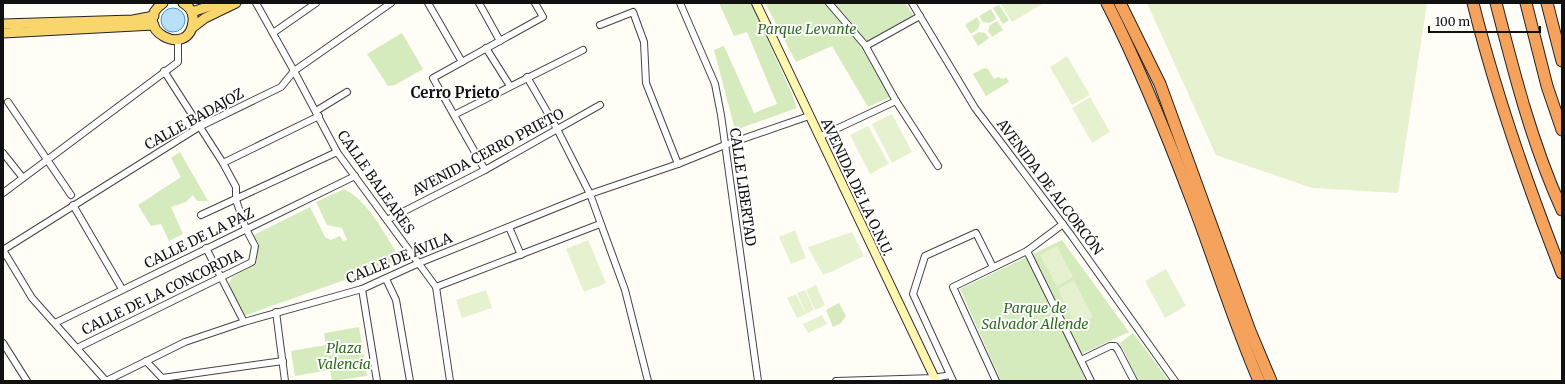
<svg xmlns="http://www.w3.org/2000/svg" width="1565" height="384" font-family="Merriweather,serif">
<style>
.green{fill:#d5ebbd}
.pitch{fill:#e6f2cf}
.water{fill:#b9e0f7;stroke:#3f96cf}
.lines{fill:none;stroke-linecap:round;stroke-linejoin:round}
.street-casing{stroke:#444;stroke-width:8}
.secondary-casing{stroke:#333;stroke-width:10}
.primary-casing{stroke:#222;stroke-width:11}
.highway-casing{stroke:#222;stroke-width:13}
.street{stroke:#fff;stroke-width:6}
.secondary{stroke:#fff6b0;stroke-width:8}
.primary{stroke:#f9d66b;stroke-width:9}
.highway{stroke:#f5a25d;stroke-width:11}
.labels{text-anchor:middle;stroke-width:4;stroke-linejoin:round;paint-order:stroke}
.park-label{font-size:14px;font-style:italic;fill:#2f6b1f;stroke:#fff}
.street-label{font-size:14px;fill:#111;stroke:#fff}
.neighbourhood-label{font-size:15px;font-weight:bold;fill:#111;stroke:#fff}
</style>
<rect width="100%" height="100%" fill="#fffdf5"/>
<g class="green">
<polygon points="719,3 751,3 792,94 797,108 735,130 714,50 724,46 754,113 777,104 747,32 734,36"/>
<polygon points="765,3 905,3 914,16 861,47 890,97 868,107 832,46 796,62"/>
<polygon points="999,5 1009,20 1003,24 993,8"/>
<polygon points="991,9 996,19 989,23 983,22 979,16"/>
<polygon points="977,17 980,23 978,29 971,34 965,25"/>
<polygon points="997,21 1003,30 992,37 988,31 990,25"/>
<polygon points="979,32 985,33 989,38 978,46 972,36"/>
<polygon points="402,33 423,69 395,85 388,86 367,54"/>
<polygon points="984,68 988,69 994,79 998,77 1003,79 1006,77 1009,82 986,96 973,74"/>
<polygon points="180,152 208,201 197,201 193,195 186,202 171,207 183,234 169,241 161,224 151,226 138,205 181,177 171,158"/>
<path d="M344,189C370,202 386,237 401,260L241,317L229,283L232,277L256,264L259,244L254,235L310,207L325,237L331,240L340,236L343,241L347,240L342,228L327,225L316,202Z"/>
<polygon points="1062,240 1129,332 1075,357 1086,381 1001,381 960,289"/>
<polygon points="839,303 846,316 841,323 833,327 826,310"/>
<polygon points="359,327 367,376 332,381 330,370 295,376 291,351 326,345 324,333"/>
<polygon points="1133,333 1134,334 1169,381 1138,381 1120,343"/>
</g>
<g class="pitch">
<polygon points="1000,3 1044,3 1012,22"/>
<polygon points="1147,3 1427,3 1398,193 1312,188 1216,155"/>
<polygon points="1067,56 1090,95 1072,105 1050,67"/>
<polygon points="1090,97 1110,132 1092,143 1072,108"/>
<polygon points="892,114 912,152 892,163 872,124"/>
<polygon points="868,126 889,164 870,174 850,135"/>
<polygon points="795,230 806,258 791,264 779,237"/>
<polygon points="852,232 864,256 833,271 823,275 808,247"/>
<polygon points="588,240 606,283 584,292 566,249"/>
<polygon points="1057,246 1073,277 1057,286 1040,255"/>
<polygon points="1166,269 1186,306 1165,318 1145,281"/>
<polygon points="1074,280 1093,317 1076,325 1058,289"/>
<polygon points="816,285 825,305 815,310 806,290"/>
<polygon points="486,290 492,308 462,318 456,300"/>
<polygon points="805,290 814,310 806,314 797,293"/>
<polygon points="796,294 806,314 797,318 787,298"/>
<polygon points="822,315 827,324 808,333 803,324"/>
</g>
<circle class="water" cx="173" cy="20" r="12"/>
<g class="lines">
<g class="street-casing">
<g id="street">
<polyline points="256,3 294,71 337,152 436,287 450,381"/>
<polyline points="428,3 462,62"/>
<polyline points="479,3 500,41"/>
<polyline points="680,3 715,84 721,115 758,381"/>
<polyline points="829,3 865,45 896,101 938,166"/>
<polyline points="912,3 975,108 1071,235 1175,381"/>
<polyline points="600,25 633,12 644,42 646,83 678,164"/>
<polyline points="273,33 316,3"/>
<polyline points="866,46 920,16"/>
<polyline points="486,48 510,86"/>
<polyline points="527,77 557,129 590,194 625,290 648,381"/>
<polyline points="8,102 71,195"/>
<polyline points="316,111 347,92"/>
<polyline points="454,115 583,50"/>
<polyline points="819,137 896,101"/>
<polyline points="3,153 23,178"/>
<polyline points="223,163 319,116"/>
<polyline points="485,170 433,78 543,17 535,3"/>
<polyline points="3,193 178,62 178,40"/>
<polyline points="73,205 122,289"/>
<polyline points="201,215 337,152"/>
<polyline points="387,220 485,170 600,105"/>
<polyline points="509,227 521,255"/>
<polyline points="206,248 244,322"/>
<polyline points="3,250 32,298 106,381 185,342 244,322 362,289 419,263 590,194 678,164 725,145 809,116"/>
<polyline points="3,250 199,127 281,87 294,71 391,3"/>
<polyline points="1027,251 1063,224"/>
<polyline points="386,279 396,300 410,381"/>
<polyline points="436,287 600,224"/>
<polyline points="362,289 377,381"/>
<polyline points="276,312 285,381"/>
<polyline points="55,323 355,176"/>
<polyline points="3,343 27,381"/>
<polyline points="77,348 252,262 255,246 246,229 236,200 236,187 223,163 164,71"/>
<polyline points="1081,360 1110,346 1115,346 1118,350 1134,381"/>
<polyline points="146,361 162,378 283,361"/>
<polyline points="836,381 934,378 950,375"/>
<polyline points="953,381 913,294 925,256 976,233 993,267"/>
<polyline points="996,381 953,287 1027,251 1091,381"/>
</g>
</g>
<g class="secondary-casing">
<polyline id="secondary" points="756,3 936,381"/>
</g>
<g class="primary-casing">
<g id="primary">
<path d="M163,3C128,28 190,61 193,21C194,13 190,7 183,3"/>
<polyline points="192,12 219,3"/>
<polyline points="3,24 133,20 154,16"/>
<polyline points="192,28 205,18 236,3"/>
<polyline points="3,33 154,25"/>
</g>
</g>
<g class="highway-casing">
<g id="highway">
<path d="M1107,3C1139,66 1165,130 1190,196C1214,258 1233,321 1259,381"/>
<polyline points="1120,3 1160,84 1250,331 1271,381"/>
<path d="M1473,3C1496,95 1527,184 1562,273"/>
<path d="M1496,3C1514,73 1532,144 1562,210"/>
<polyline points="1526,3 1547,86 1562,130"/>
<polyline points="1547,3 1562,61"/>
</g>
</g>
<use href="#street" class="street"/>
<use href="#secondary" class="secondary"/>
<use href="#primary" class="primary"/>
<use href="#highway" class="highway"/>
</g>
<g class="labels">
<g class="park-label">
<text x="807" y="34">Parque Levante</text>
<text x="1035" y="313">Parque de<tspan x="1035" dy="16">Salvador Allende</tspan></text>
<text x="344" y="353">Plaza<tspan x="344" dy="16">Valencia</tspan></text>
</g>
<g class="street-label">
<text transform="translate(194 119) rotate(-29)" y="5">CALLE BADAJOZ</text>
<text transform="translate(488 152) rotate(-28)" y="5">AVENIDA CERRO PRIETO</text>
<text transform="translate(376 182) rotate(55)" y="5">CALLE BALEARES</text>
<text transform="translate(743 187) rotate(82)" y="5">CALLE LIBERTAD</text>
<text transform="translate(857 187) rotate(65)" y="5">AVENIDA DE LA O.N.U.</text>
<text transform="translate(1050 187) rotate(53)" y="5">AVENIDA DE ALCORCÓN</text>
<text transform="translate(199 238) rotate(-26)" y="5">CALLE DE LA PAZ</text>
<text transform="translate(399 258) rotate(-22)" y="5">CALLE DE ÁVILA</text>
<text transform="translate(162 292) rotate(-26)" y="5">CALLE DE LA CONCORDIA</text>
</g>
<g class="neighbourhood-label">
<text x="455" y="98">Cerro Prieto</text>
</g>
</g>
<rect width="1565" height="384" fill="none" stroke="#111111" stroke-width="8"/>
<path d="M1429 26v6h111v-6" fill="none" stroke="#111111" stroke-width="2"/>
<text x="1435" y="26" font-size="12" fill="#111111" stroke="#ffffff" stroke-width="3" paint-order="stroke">100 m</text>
</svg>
